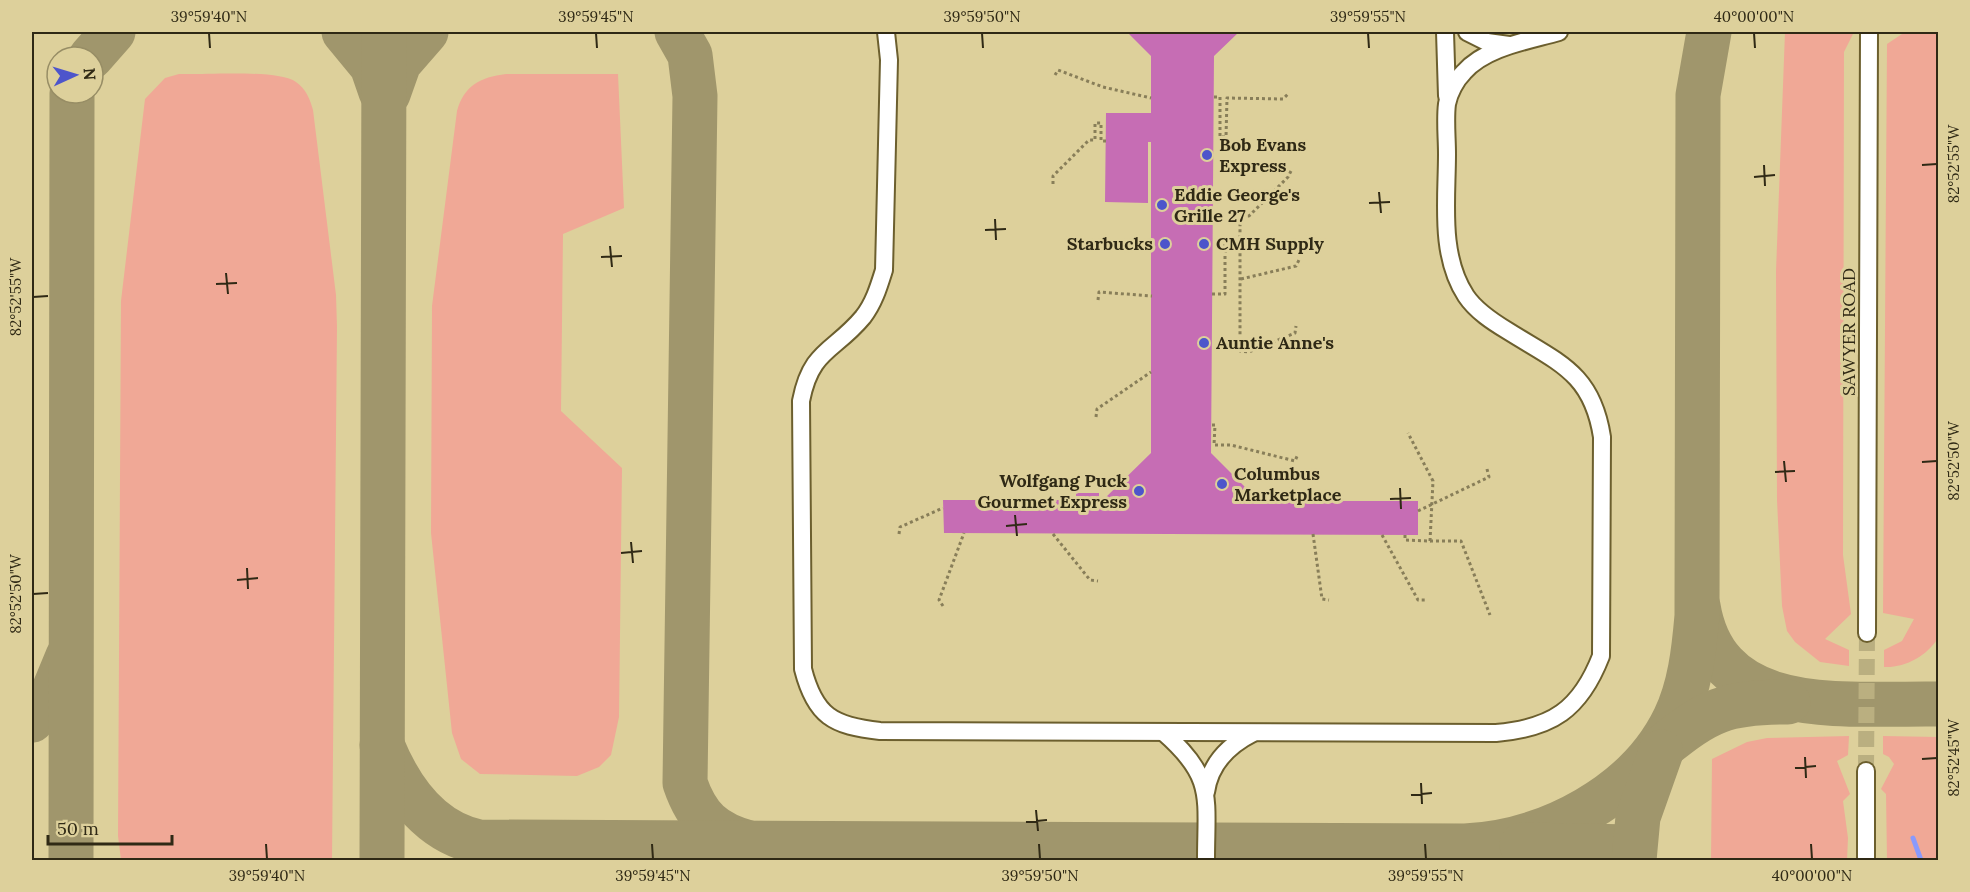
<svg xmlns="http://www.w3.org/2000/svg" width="1970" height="892" font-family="Lora,serif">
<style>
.green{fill:#f0a896}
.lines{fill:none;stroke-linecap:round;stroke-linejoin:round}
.stream{stroke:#8a9afc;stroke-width:5}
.taxiway{stroke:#a0966c;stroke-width:45}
.building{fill:#c66db4}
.minor-tunnel{stroke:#baaf80;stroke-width:16;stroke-dasharray:16 8;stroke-linecap:butt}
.minor-casing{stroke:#6c5f2e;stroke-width:20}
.path{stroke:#887e59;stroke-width:3;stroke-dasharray:3 3;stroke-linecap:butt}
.minor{stroke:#fff;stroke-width:16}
.path-bridge{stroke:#887e59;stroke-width:3;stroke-dasharray:3 3;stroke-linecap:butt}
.ticks{fill:none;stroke:#2f2915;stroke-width:2}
.poi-dot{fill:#4d55cb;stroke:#ddd09b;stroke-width:2}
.labels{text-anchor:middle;stroke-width:6;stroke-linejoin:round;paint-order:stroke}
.poi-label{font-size:18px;font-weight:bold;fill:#2f2915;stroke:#ddd09b;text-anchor:start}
.street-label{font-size:18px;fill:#2f2915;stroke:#ddd09b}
.neatline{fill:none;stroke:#2f2915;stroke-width:2}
.ticks-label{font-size:15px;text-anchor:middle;fill:#2f2915}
</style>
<rect width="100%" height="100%" fill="#ddd09b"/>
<g class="green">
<polygon points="1785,32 1854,32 1844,52 1843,555 1851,614 1825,639 1849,650 1849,666 1820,662 1795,642 1787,631 1782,606 1777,500 1776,271"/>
<path d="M1905,32H1938V638C1927,656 1905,668 1884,667V650L1902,641L1914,619L1883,613L1887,44Z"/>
<path d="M179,74C204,75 278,69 296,82C306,89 310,99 313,110L336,295L337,327L332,860H121L118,836L121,301L145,99L165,78Z"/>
<path d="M506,74H618L624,208L563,234L561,411L622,468L619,717L611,755L599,767L577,776L480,774L461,759L452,733L431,533L432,306L457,111C464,86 480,77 506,74Z"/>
<polygon points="1849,736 1848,755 1837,761 1850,794 1843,801 1848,838 1847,860 1711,860 1712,759 1747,742 1767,738"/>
<polygon points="1883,736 1938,737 1938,860 1887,860 1886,794 1881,789 1894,764 1889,757 1883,754"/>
</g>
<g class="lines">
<polyline class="stream" points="1913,838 1921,860"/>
<g class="taxiway">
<polyline points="344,32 372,66 381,92"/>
<path d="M677,32L690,55L695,96L685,783C697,818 713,833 749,843"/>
<polyline points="91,57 113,32"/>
<polyline points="388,94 399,63 426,32"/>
<path d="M1698,606C1717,724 1851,702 1938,704"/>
<polyline points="32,720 51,697 68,656"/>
<path d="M382,745C400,789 429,832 479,842L1465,846C1547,842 1638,795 1675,718C1690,687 1694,651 1697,616L1698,95L1709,32"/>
<path d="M1660,749C1708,710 1725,702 1788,702"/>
<polyline points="1522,845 1634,847"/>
<polyline points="71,860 72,93"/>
<polyline points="382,860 384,32"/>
<polyline points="1634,860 1638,817 1661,752"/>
</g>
</g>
<polygon class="building" points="1127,32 1239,32 1214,56 1211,453 1259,501 1263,501 1263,494 1286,494 1286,501 1418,501 1418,535 944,533 943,500 1076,500 1076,493 1099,493 1099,500 1103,500 1151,453 1151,142 1148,142 1148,203 1105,202 1106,113 1151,113 1151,56"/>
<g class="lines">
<polyline class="minor-tunnel" points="1866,771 1867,633"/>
<g class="minor-casing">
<g id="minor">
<path d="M886,32L889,60L884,270C879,286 874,303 863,317C834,352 811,349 801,401L803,669C815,716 833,726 880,731L1496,733C1552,728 1580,710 1601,656L1602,437C1592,373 1559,363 1508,331C1493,322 1476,311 1466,296C1439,255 1447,200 1447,154C1447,138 1445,119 1447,104C1449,93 1456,80 1464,72C1486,47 1528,41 1559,32"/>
<polyline points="1445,32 1447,96"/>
<polyline points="1467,32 1487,42 1509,45"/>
<polyline points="1867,633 1869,32"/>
<path d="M1163,732C1215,777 1206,797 1206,860"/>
<polyline points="1866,771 1866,860"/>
<path d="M1206,792C1210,764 1229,745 1253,733"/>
</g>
</g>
<g class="path">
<polyline points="1055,75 1058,70 1103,87 1151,98"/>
<polyline points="1214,97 1220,97 1220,137 1226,137 1227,98 1283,99 1288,94"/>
<polyline points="1291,171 1288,177 1249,216 1240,216 1240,351 1249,352 1295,333 1296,326"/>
<polyline points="1053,184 1053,176 1089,140 1095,140 1095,123 1101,123 1101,141 1106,141"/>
<polyline points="1241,279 1296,266 1299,260"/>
<polyline points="1212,294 1225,294 1225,244 1241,244"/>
<polyline points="1098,300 1099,292 1152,296"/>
<polyline points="1096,417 1097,409 1151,372"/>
<polyline points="1212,425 1215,425 1214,445 1231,445 1295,461 1298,454"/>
<polyline points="899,534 900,527 943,508"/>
<polyline points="1053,534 1090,580 1098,581"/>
<polyline points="1313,534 1322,599 1329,600"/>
<polyline points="1382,535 1418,600 1426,600"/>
<polyline points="1405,535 1405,540 1430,541 1433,481 1408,433"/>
<polyline points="1430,541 1461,541 1490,615"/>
<polyline points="943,606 939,600 964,533"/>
</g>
<use href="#minor" class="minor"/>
<polyline class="path-bridge" points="1418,511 1489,477 1487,469"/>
</g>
<path class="ticks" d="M209,33L210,48M596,33L597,48M982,33L983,48M1368,33L1369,48M1754,33L1755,48M1764,165L1765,186M1922,165L1937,164M1754,177L1775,175M1379,192L1381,213M1369,203L1390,202M995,219L996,240M985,230L1006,229M610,246L612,267M601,257L622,256M226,273L228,294M216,284L237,283M33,297L48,296M1784,461L1786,482M1922,462L1937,461M1775,472L1795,471M1400,488L1401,509M1390,499L1411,498M1015,515L1017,536M1006,526L1027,524M631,542L633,563M621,553L642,551M247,568L248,589M237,580L258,578M33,594L48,593M1805,757L1806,778M1922,759L1937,758M1795,768L1816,766M1421,783L1422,804M1411,795L1432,793M1036,810L1038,831M1026,822L1047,820M266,844L267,859M652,844L653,859M1039,844L1040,859M1425,844L1426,859M1811,844L1812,859"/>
<g class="poi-dot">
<circle cx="1207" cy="155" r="6"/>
<circle cx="1162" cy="205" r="6"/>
<circle cx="1165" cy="244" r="6"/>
<circle cx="1204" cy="244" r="6"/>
<circle cx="1204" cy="343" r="6"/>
<circle cx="1222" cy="484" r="6"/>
<circle cx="1139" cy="491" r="6"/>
</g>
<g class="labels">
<g class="poi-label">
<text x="1219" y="151">Bob Evans<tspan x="1219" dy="21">Express</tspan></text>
<text x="1174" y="201">Eddie George's<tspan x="1174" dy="21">Grille 27</tspan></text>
<text x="1153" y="250" text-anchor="end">Starbucks</text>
<text x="1216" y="250">CMH Supply</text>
<text x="1216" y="349">Auntie Anne's</text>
<text x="1234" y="480">Columbus<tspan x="1234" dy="21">Marketplace</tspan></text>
<text x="1127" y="487" text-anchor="end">Wolfgang Puck<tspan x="1127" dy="21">Gourmet Express</tspan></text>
</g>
<g class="street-label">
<text transform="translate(1849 332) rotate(-90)" y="6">SAWYER ROAD</text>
</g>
</g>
<rect width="1970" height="892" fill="none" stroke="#ddd09b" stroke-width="66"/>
<g transform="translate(75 75) rotate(86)"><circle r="28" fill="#ddd09b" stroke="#978d65" stroke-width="1.5"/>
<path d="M0-4.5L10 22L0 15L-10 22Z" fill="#4d55cb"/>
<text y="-9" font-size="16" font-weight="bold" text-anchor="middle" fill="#2f2915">N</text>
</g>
<path d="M48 835v9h124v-9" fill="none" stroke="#2f2915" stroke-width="3"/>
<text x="57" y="835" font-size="18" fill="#2f2915" stroke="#ddd09b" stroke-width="4.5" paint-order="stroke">50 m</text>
<rect x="33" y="33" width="1904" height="826" class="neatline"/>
<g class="ticks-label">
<text x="209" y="22">39°59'40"N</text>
<text x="596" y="22">39°59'45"N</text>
<text x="982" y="22">39°59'50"N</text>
<text x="1368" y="22">39°59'55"N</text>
<text x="1754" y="22">40°00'00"N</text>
<text transform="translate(1954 164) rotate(-90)" y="5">82°52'55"W</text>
<text transform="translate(16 297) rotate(-90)" y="5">82°52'55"W</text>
<text transform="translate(1954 461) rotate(-90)" y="5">82°52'50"W</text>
<text transform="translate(16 594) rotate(-90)" y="5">82°52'50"W</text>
<text transform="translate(1954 758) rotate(-90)" y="5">82°52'45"W</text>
<text x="267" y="881">39°59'40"N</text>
<text x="653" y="881">39°59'45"N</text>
<text x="1040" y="881">39°59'50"N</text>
<text x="1426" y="881">39°59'55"N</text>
<text x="1812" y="881">40°00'00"N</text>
</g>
</svg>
